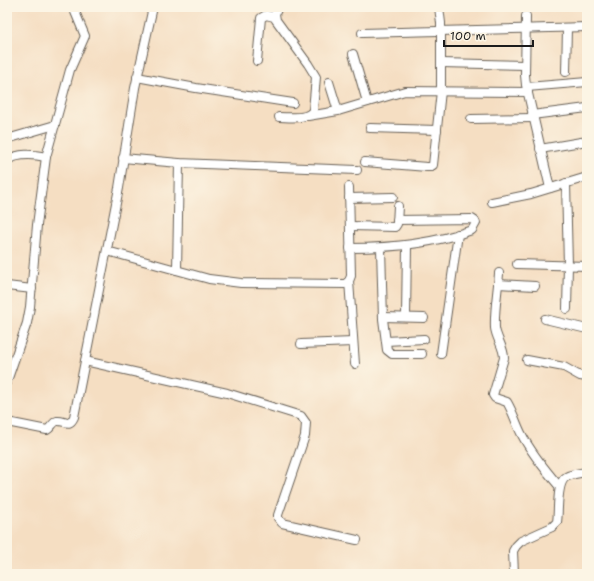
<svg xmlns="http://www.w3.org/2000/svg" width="594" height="581" font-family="'Shantell Sans',sans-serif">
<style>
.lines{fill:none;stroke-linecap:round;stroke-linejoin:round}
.minor-casing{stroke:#686056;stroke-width:10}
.minor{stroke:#fff;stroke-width:8}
</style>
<rect width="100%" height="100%" fill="#fcf5e5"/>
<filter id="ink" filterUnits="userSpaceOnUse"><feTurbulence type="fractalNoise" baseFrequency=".025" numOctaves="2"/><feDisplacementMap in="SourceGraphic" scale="8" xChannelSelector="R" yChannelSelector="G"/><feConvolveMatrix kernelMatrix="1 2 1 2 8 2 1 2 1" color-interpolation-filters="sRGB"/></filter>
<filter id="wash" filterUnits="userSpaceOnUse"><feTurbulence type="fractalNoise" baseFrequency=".012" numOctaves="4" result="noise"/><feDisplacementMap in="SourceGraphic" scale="16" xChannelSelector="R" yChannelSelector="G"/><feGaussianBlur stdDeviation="0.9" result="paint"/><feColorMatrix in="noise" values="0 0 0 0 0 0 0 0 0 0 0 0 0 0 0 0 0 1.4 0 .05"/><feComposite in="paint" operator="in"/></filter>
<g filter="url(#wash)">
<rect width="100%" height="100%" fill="#f5dec2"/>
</g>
<g filter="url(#ink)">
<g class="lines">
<g class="minor-casing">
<g id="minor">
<path d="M278,7L275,14L276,20L308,64L316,77L313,110C309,120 289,117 279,117"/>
<polyline points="526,16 525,75 526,85 550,188"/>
<polyline points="362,33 587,27"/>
<polyline points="353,54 367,102"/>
<polyline points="257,61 261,18 266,15 274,17"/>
<polyline points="441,63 525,65"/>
<polyline points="566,72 567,28"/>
<polyline points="137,77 196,88 293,103"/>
<polyline points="329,82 338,111"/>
<polyline points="527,87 587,82"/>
<polyline points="532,115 587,108"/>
<polyline points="308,116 338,111 405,91 528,92"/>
<polyline points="471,119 533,118"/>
<polyline points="370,128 437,130"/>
<polyline points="7,139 55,125"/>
<polyline points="540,149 587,141"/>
<polyline points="123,158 179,163 357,170"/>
<path d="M7,160C19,153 32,154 46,157"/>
<polyline points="365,162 427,167 430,167 433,165 441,91 441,23 439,7"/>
<polyline points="566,183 568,265 567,309"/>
<polyline points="349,198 393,197"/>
<polyline points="492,202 531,194 587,177"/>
<polyline points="350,226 395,227 397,224 398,206"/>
<path d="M350,248C391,248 432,244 472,230L476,223L475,221L472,219L397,220"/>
<polyline points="381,248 383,319 387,350 392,354 422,354"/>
<polyline points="107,251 209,279 241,283 345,284 349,281 351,276 349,187"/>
<polyline points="517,264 587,266"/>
<polyline points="177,270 179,163"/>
<path d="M499,273C498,291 494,310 495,328C496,338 504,347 504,358L493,395L495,398L507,402C513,412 516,423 521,433C529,449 547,472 559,486"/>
<polyline points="349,281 355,364"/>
<polyline points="498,284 535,286"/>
<polyline points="7,286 32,289"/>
<polyline points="383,317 424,318"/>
<polyline points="406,317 407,246"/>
<polyline points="545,319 587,329"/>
<polyline points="386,341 424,339"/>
<polyline points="301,344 353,342"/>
<polyline points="441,354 458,234"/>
<polyline points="527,360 564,367 580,376 587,377"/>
<polyline points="85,361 227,393 301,416 306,423 305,436 278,515 278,518 282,523 357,540"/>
<polyline points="7,381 27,323 30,307 37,225 46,157 70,70 85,36 73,7"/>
<path d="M7,422L47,430C51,428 53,422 57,421C65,420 69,428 74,417L119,188L135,88L153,7"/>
<path d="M514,574L513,551L516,546L521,541L552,527L557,522C559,511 556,483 566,477C571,474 580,473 587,472"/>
</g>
</g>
<use href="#minor" class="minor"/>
</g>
</g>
<rect width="594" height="581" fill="none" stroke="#fcf5e5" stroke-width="24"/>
<path d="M444 40v6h89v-6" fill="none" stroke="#1c1c1c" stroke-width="2"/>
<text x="450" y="40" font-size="12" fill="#1c1c1c" stroke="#fcf5e5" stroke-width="3" paint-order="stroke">100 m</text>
</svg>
